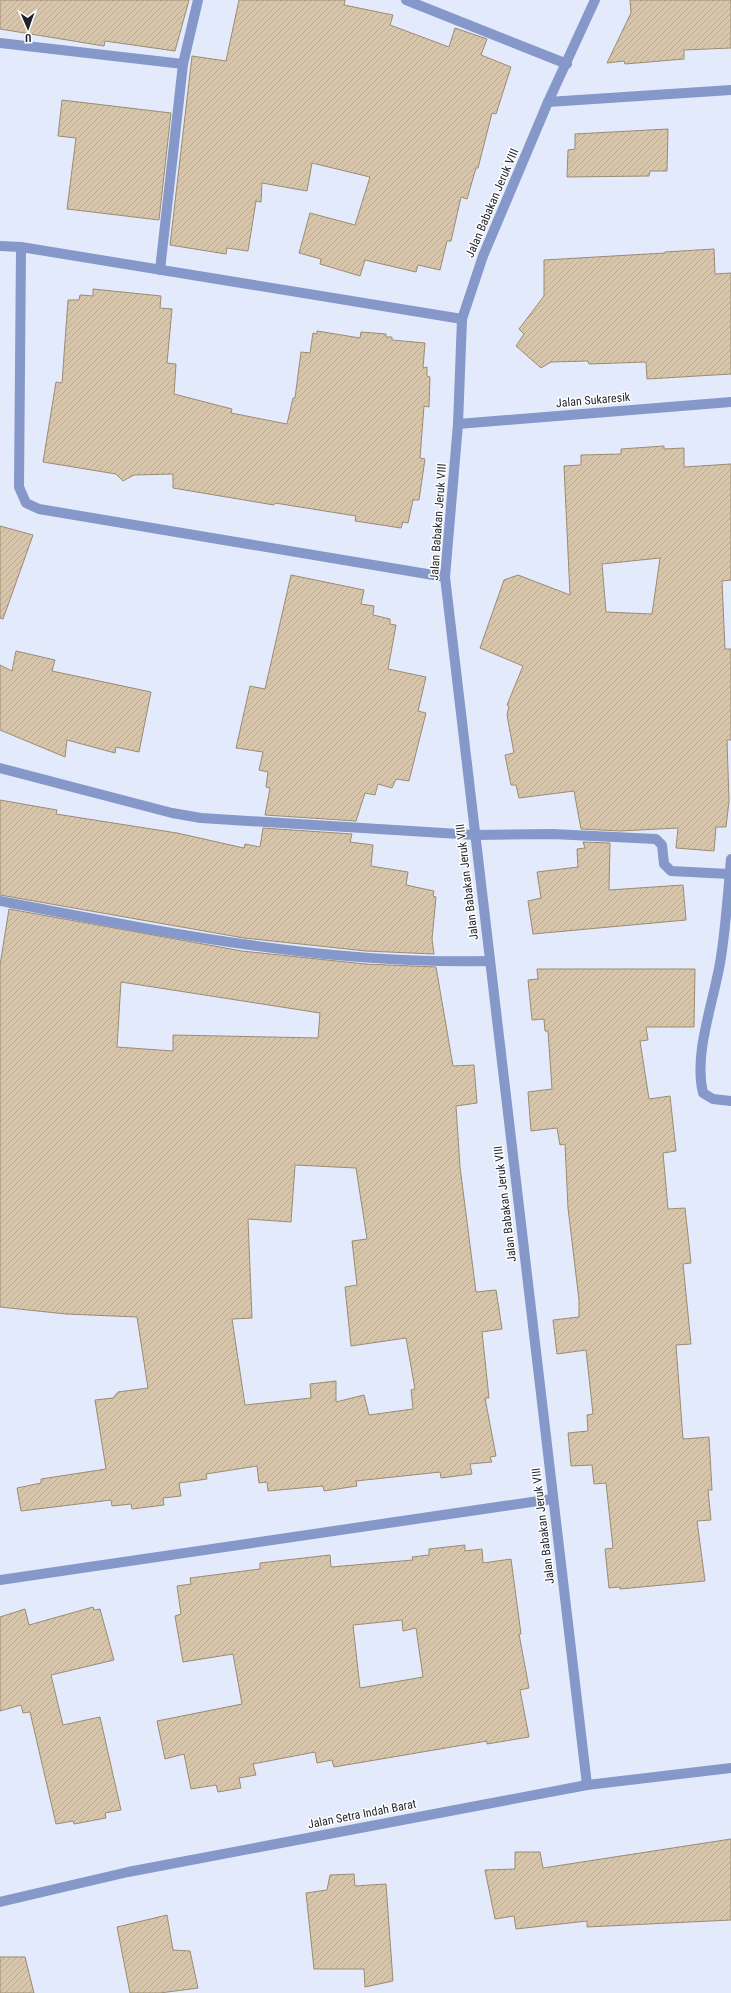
<svg xmlns="http://www.w3.org/2000/svg" width="731" height="1993" font-family="'Roboto Condensed',sans-serif">
<style>
.building{fill:url(#building-hatch);stroke:#9c8b73;fill-rule:evenodd}
.lines{fill:none;stroke-linecap:round;stroke-linejoin:round}
.street{stroke:#8598c9;stroke-width:10}
.labels{text-anchor:middle;stroke-width:3;stroke-linejoin:round;paint-order:stroke}
.street-label{font-size:12px;fill:#1f232d;stroke:#fff}
</style>
<defs>
<pattern id="building-hatch" width="6" height="6" patternUnits="userSpaceOnUse"><rect width="6" height="6" fill="#d8c6ac"/><path d="M-1 1l2-2M0 6l6-6M5 7l2-2" fill="none" stroke="#b9aa94"/></pattern>
</defs>
<rect width="100%" height="100%" fill="#e3eafb"/>
<g class="building">
<polygon points="0,0 189,0 175,51 105,41 104,46 0,29"/>
<polygon points="239,0 345,0 344,5 393,15 390,25 449,47 455,28 487,39 481,55 511,67 496,114 492,113 478,168 476,168 467,199 461,197 451,241 447,241 440,270 418,265 416,272 365,260 360,276 320,264 321,259 299,253 310,213 355,225 370,177 312,163 307,191 262,183 261,202 256,201 248,251 227,248 226,254 170,245 192,56 226,61"/>
<polygon points="630,0 731,0 731,48 684,50 684,59 625,64 624,61 607,63 631,13"/>
<polygon points="62,100 171,113 159,220 67,209 76,138 58,136"/>
<polygon points="668,129 667,171 650,171 649,176 567,177 568,150 575,149 575,134"/>
<polygon points="714,249 715,274 731,273 731,374 647,379 646,362 589,364 588,361 551,362 541,368 516,346 524,334 519,329 544,296 544,260 665,253 665,252"/>
<polygon points="93,289 161,296 160,308 172,309 167,363 176,364 174,394 232,409 231,413 287,424 293,398 295,398 301,352 310,353 313,333 317,334 317,331 360,338 361,332 386,334 386,337 392,337 392,340 425,343 423,368 427,367 427,376 430,377 429,407 424,406 420,458 425,459 419,500 413,500 408,523 403,522 401,528 355,521 356,516 275,503 274,505 173,488 173,474 134,475 123,481 116,474 43,462 56,382 62,383 68,300 79,300 80,295 93,296"/>
<path d="M664,446V449L684,448V467L731,464V580L722,581L725,649H731V740H727L729,801L726,827H716L714,851L676,848L678,828L620,831L581,829L574,791L519,798L516,785H511L505,755L514,753L507,715L509,706L507,705L523,666L480,648L504,580L518,575L570,595L564,466L581,465V455L621,454V449ZM660,558L652,614L606,612L602,564Z"/>
<polygon points="0,526 33,535 3,619 0,618"/>
<polygon points="291,575 364,590 361,604 374,606 373,615 390,619 390,624 396,625 388,669 426,677 418,711 426,713 409,781 396,779 392,788 378,784 375,795 365,793 356,821 265,815 270,788 266,787 268,772 259,770 263,752 236,748 250,686 265,689"/>
<polygon points="16,651 55,660 52,671 151,692 139,752 116,747 115,753 67,740 65,757 0,730 0,665 12,671"/>
<polygon points="0,800 57,810 56,814 177,833 244,848 245,844 260,847 263,828 352,834 350,842 373,845 371,866 408,872 406,885 434,891 433,896 436,897 432,939 434,954 366,951 244,938 0,895"/>
<polygon points="583,842 610,843 609,890 683,885 686,920 533,934 528,901 541,898 537,872 578,867 577,849 585,848"/>
<path d="M9,909L242,951L365,964L436,967L453,1066L474,1065L477,1103L456,1106L460,1167L476,1292L496,1290L502,1329L482,1332L489,1398H485L496,1456L490,1457L492,1462L470,1464L472,1474L441,1478L440,1472L356,1481L357,1486L324,1491L323,1486L268,1491L267,1482L259,1483L257,1466L206,1474L207,1479L179,1483L181,1496L163,1498L164,1505L132,1509L131,1504L112,1506L111,1500L21,1511L17,1488L41,1483V1479L106,1469L95,1400L113,1398L118,1392L148,1388L137,1317L66,1314L0,1307V965ZM121,982L320,1013L318,1038L173,1035V1051L117,1047ZM295,1165L356,1168L367,1239L352,1241L357,1285L345,1287L351,1346L406,1338L415,1389L411,1390L413,1409L369,1415L364,1395L336,1402V1381L310,1384L311,1398L245,1405L232,1319L252,1318L248,1219L291,1222Z"/>
<polygon points="537,969 695,969 694,1027 646,1027 648,1040 640,1041 649,1099 670,1096 676,1151 663,1153 668,1209 685,1208 691,1263 683,1264 691,1344 676,1345 683,1439 709,1437 712,1490 708,1490 711,1520 697,1521 705,1581 620,1589 620,1587 609,1588 605,1549 613,1548 606,1483 594,1484 592,1465 571,1466 568,1433 588,1431 587,1415 593,1414 586,1350 557,1354 553,1320 579,1317 579,1300 568,1208 565,1144 560,1145 557,1128 531,1131 528,1092 552,1089 548,1031 545,1031 544,1019 532,1020 528,980 538,979"/>
<path d="M465,1545V1551L482,1549L483,1563L511,1559L521,1634H519L529,1688L520,1690L529,1737L487,1744V1741L334,1767L332,1760L317,1763L315,1752L253,1764L256,1775L239,1778L241,1788L218,1792L216,1785L191,1789L184,1754L165,1759L157,1721L242,1704L233,1654L183,1662L175,1616L181,1614L177,1586L191,1584L190,1578L260,1569V1563L330,1555L331,1567L413,1560L412,1557L429,1555V1549ZM402,1620L403,1631L416,1628L423,1677L360,1688L353,1625Z"/>
<polygon points="93,1607 94,1610 100,1609 114,1660 51,1675 63,1725 100,1717 121,1810 105,1813 106,1818 74,1824 73,1821 56,1824 30,1712 23,1713 21,1705 0,1711 0,1617 25,1609 29,1625"/>
<polygon points="731,1839 731,1920 587,1927 587,1921 516,1929 514,1916 495,1919 485,1870 515,1869 515,1852 540,1852 543,1868"/>
<polygon points="354,1874 355,1886 386,1884 393,1981 365,1987 364,1969 314,1969 306,1893 327,1890 330,1875"/>
<polygon points="167,1915 173,1950 190,1951 198,1988 160,1993 130,1993 117,1927"/>
<polygon points="0,1957 25,1957 34,1993 0,1993"/>
</g>
<g class="lines">
<g class="street">
<polyline points="406,0 567,64"/>
<polyline points="0,43 183,64"/>
<polyline points="548,102 731,90"/>
<polyline points="0,246 21,247 462,319"/>
<polyline points="21,247 19,487 26,503 39,509 445,577"/>
<polyline points="160,270 183,64 198,0"/>
<polyline points="458,424 731,402"/>
<polyline points="0,768 172,813 201,818 475,835 552,834 656,839 662,845 664,864 671,871 729,874"/>
<path d="M731,859C728,892 726,925 721,957C715,999 693,1052 703,1093L713,1099L731,1101"/>
<path d="M0,901C162,932 324,965 489,961"/>
<polyline points="0,1580 552,1499"/>
<polyline points="587,1785 445,577 458,424 462,319 483,256 548,102 595,0"/>
<polyline points="0,1902 128,1872 587,1785 731,1768"/>
</g>
</g>
<g class="labels">
<g class="street-label">
<text transform="translate(492 203) rotate(-67)" y="4">Jalan Babakan Jeruk VIII</text>
<text transform="translate(593 400) rotate(-5)" y="4">Jalan Sukaresik</text>
<text transform="translate(438 522) rotate(-86)" y="4">Jalan Babakan Jeruk VIII</text>
<text transform="translate(467 882) rotate(-97)" y="4">Jalan Babakan Jeruk VIII</text>
<text transform="translate(505 1204) rotate(-97)" y="4">Jalan Babakan Jeruk VIII</text>
<text transform="translate(543 1526) rotate(-97)" y="4">Jalan Babakan Jeruk VIII</text>
<text transform="translate(362 1814) rotate(-11)" y="4">Jalan Setra Indah Barat</text>
</g>
</g>
<g transform="translate(28 28) rotate(178)" stroke="#ffffff" stroke-width="3" paint-order="stroke">
<path d="M0-3L7 15L0 10L-7 15Z" fill="#1f232d"/>
<text y="-6" font-size="11" font-weight="bold" text-anchor="middle" fill="#1f232d">U</text>
</g>
</svg>
